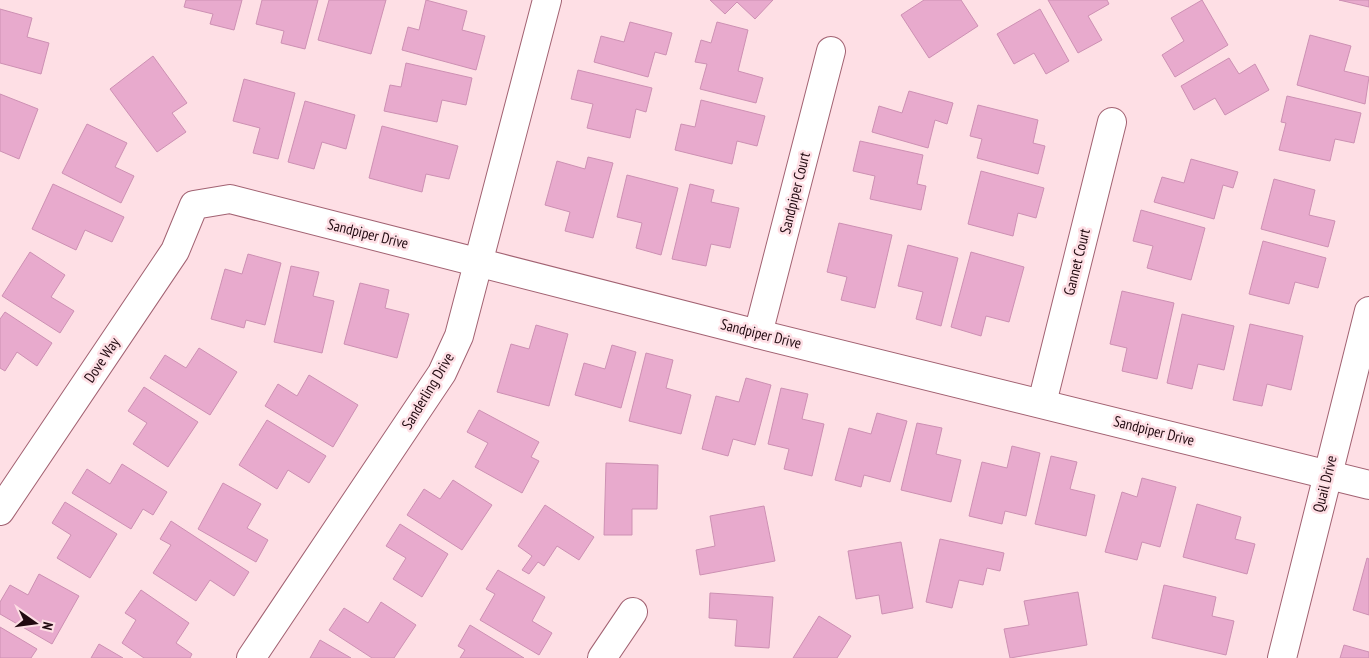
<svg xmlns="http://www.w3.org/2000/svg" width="1369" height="658" font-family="'PT Sans Narrow',sans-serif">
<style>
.building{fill:#e8aacd;stroke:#cd90b3}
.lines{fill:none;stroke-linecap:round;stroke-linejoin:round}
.street-casing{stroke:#a26272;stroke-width:30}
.street{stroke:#fff;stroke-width:28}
.labels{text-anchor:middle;stroke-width:5;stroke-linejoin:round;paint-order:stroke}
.street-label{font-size:15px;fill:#220a11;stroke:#fedfe5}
</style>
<rect width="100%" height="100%" fill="#fedfe5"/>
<g class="building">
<polygon points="186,0 242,0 234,30 210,24 213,14 184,7"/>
<polygon points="262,0 318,0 305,49 281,43 284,31 256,24"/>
<polygon points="329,0 386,0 371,54 318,40"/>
<polygon points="426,0 467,11 462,30 485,36 476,70 402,50 408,27 419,30"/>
<polygon points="710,0 773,0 755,19 737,2 725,14"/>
<polygon points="924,0 961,0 978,26 929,58 901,15"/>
<polygon points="1048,0 1107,0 1109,4 1088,16 1102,40 1078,53"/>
<polygon points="1202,0 1228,45 1175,77 1162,55 1184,41 1171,18"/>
<polygon points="1339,0 1369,0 1369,7"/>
<polygon points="0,9 32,18 27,37 49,43 41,74 0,63"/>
<polygon points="1040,9 1069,61 1046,74 1034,53 1014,64 997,34"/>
<polygon points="630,22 672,33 666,55 655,52 648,77 594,62 601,36 624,42"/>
<polygon points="717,22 748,30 738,71 763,78 756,103 700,89 707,64 695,62 701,40 711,43"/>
<polygon points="1310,35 1351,46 1344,71 1369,77 1365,104 1297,85"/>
<polygon points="153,56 187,103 172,113 186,132 157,152 110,89"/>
<polygon points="1229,58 1239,74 1255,64 1269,90 1225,115 1215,98 1194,110 1181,86"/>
<polygon points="406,63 472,78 466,105 442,100 437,122 384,111 390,85 401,87"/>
<polygon points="578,70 652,88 646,112 636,109 630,138 587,128 593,104 571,99"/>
<polygon points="244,79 295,93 278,159 253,153 260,128 233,121"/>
<polygon points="909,91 953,103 947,124 935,120 928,148 872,132 879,106 902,113"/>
<polygon points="0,94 38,109 19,159 0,151"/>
<polygon points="1287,96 1361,113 1354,143 1335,139 1330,161 1279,150 1286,123 1281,122"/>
<polygon points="701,100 765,116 757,146 737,141 732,164 675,150 681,124 695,127"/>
<polygon points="305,101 355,115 346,149 322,142 314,169 288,162"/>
<polygon points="978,105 1038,120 1033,143 1045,146 1038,174 977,158 982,139 970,136"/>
<polygon points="87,124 127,143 115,167 134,176 121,203 62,173"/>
<polygon points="382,126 458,146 449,179 426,174 422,192 369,178"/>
<polygon points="860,141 923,155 917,184 926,186 921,210 870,199 875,176 853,171"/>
<polygon points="588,157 613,163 593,238 565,231 570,212 545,205 557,161 585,169"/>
<polygon points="1191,159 1238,172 1233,188 1223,185 1214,219 1154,202 1162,177 1184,183"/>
<polygon points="981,171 1044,188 1036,218 1018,213 1013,236 968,224"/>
<polygon points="627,175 678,188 661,255 636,248 642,223 617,217"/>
<polygon points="1274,179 1315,190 1309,215 1335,221 1328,247 1261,229"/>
<polygon points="53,184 124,217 112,242 85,230 76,250 32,229"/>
<polygon points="690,184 714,190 711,202 739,208 730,248 711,244 706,266 672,259"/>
<polygon points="1141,210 1205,228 1191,280 1147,268 1153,246 1133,241"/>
<polygon points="839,223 892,235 875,308 841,300 847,277 827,272"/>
<polygon points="1263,241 1326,258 1318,288 1295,282 1289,304 1249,294"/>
<polygon points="908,245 958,258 941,326 916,319 923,292 898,286"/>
<polygon points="30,252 65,275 51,297 74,311 60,333 2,296"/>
<polygon points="971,252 1024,267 1009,322 986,316 981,336 951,327"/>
<polygon points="248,254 281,263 265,325 246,320 244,328 211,319 225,269 242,274"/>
<polygon points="291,266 319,272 313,296 334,301 322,353 274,342"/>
<polygon points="360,283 389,290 385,308 409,314 397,358 344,344"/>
<polygon points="1122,291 1174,303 1157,379 1122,371 1127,348 1110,344"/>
<polygon points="5,312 52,343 37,366 17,352 5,371 0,368 0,319"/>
<polygon points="1182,314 1234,326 1224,370 1198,364 1192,389 1167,383"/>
<polygon points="1250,324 1303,336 1291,390 1267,384 1262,406 1233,400"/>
<polygon points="536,325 568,334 549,406 497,392 511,344 529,349"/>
<polygon points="612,345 636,352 621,408 575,395 584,363 605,369"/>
<polygon points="199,348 237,372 210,415 150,378 165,355 186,368"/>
<polygon points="646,353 673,360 666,388 691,395 681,434 629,421"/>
<polygon points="309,375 358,405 333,447 265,406 278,384 297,396"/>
<polygon points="746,378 771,385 755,445 733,439 728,456 702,449 716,396 739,402"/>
<polygon points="144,387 198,422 168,467 133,444 147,423 128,411"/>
<polygon points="781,388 808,394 802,419 824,424 812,476 784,469 789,449 768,444"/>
<polygon points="479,410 539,442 531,457 539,461 522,493 475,467 488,443 467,432"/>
<polygon points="877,413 907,421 890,482 864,475 861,487 835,480 849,428 871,434"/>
<polygon points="267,420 326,456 309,483 288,470 277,489 239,465"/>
<polygon points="917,423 942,428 936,454 961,460 951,502 901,490"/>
<polygon points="1012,446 1040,453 1026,516 1005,511 1002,524 969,516 982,462 1007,468"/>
<polygon points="1051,456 1077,462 1070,489 1095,495 1086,536 1035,524"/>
<polygon points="606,463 658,465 657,509 632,509 632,535 604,535"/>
<polygon points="122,464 167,492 153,515 143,509 131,529 72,493 87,469 110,484"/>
<polygon points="1142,478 1176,487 1160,547 1142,542 1137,560 1105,552 1122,492 1137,497"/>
<polygon points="453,480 492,505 462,550 407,515 424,489 440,499"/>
<polygon points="223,483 261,504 247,528 268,540 256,562 198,529"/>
<polygon points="65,502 117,534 90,578 57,558 71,535 52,523"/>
<polygon points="1197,504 1241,517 1235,539 1255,544 1247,574 1183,557"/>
<polygon points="545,505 594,537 579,560 557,546 544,566 538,562 529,574 522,570 532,556 518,546"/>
<polygon points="764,506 775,561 700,575 696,550 715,546 710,516"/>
<polygon points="171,521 249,572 234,596 210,580 196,601 153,573 171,545 160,539"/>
<polygon points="400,524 448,554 422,597 393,579 406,558 386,546"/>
<polygon points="940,539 1004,553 1000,571 987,568 983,585 959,580 952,608 926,602"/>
<polygon points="901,542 913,608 882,614 879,595 856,599 848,551"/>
<polygon points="1367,558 1369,559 1369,615 1353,610"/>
<polygon points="498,570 545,597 532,621 552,633 539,655 480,620 495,594 486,589"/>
<polygon points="39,574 79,596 52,644 0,614 0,602 10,585 28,595"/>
<polygon points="1164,585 1216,597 1212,616 1234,621 1226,655 1152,638"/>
<polygon points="141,590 189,623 176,643 192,654 190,658 144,658 122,643 136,620 125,613"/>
<polygon points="1078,592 1087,645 1010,658 1004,629 1029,625 1024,601"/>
<polygon points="710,593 773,597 769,648 735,646 737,620 709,618"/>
<polygon points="381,602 416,625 394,658 372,658 329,630 344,608 368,623"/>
<polygon points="819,616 851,636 837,658 793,658"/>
<polygon points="470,625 524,658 460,658 465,650 458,646"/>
<polygon points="0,627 37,649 31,658 0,658"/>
<polygon points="320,640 351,658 310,658"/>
<polygon points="99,644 123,658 91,658"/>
<polygon points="1344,645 1369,652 1369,658 1340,658"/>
</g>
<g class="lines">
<g class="street-casing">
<g id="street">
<polyline points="758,334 831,51"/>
<polyline points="1042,403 1112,122"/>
<polyline points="0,511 175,251 194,205 230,199 758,334 1369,485"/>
<polyline points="251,658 442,373 459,336 547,0"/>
<polyline points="602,658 633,612"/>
<polyline points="1282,658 1369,311"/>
</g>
</g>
<use href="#street" class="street"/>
</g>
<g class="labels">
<g class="street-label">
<text transform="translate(795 193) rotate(-76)" y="5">Sandpiper Court</text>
<text transform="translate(368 234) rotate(14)" y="5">Sandpiper Drive</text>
<text transform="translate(1077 262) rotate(-76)" y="5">Gannet Court</text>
<text transform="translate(761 334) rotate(14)" y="5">Sandpiper Drive</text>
<text transform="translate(102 360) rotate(-56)" y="5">Dove Way</text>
<text transform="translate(428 391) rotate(-59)" y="5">Sanderling Drive</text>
<text transform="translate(1154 431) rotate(14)" y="5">Sandpiper Drive</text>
<text transform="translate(1325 484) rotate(-76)" y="5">Quail Drive</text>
</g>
</g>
<g transform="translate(35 623) rotate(104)" stroke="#fedfe5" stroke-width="4" paint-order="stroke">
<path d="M0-4L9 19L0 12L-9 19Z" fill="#220a11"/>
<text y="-8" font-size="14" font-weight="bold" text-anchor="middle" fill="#220a11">N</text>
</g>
</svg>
